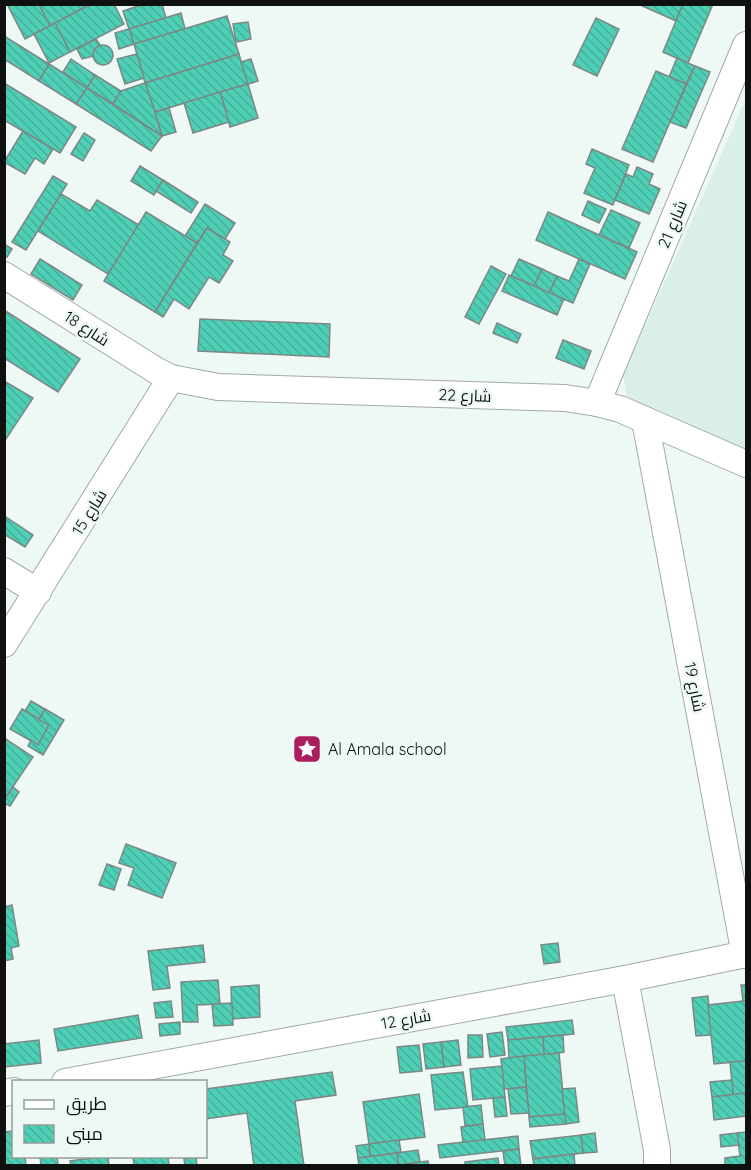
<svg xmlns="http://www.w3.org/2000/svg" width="751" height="1170" font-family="Quicksand,Cairo,sans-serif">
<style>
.built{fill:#dbefea}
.building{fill:url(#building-back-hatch);stroke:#7e8785;stroke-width:1.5}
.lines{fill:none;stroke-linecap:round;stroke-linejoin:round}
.minor-casing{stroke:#a1aaa8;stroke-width:28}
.minor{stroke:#fff;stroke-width:26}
.labels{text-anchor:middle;stroke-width:5;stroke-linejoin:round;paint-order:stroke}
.street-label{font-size:16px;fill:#0e1110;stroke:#eef9f6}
.poi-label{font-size:16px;fill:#0e1110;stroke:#eef9f6;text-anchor:start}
</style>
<defs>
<pattern id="building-back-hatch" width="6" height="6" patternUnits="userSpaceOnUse" patternTransform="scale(1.5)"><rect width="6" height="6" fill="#4ecfb6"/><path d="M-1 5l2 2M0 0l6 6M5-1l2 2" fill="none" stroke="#43b19b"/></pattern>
</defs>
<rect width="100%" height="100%" fill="#eef9f6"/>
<polygon class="built" points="746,99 746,453 628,402 623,375"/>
<g class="building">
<polygon points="7,4 39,4 50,26 25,39"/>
<polygon points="39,4 91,4 50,26"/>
<polygon points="91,4 114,4 124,24 70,52 55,23"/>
<polygon points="144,4 162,4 166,18 129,29 123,11"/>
<polygon points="638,4 683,4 676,21"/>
<polygon points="683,4 713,4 688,63 663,52"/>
<polygon points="181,13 185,29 134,44 129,29"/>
<polygon points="227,16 239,54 145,83 134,44"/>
<polygon points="596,18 619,29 597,76 573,65"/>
<polygon points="248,22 251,39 236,42 233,24"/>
<polygon points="55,23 70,52 49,63 34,34"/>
<polygon points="129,29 134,44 119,49 115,33"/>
<polygon points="4,36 49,64 39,81 4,59"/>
<polygon points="96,39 100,45 96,48 94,56 82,59 77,49"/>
<circle cx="103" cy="55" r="10"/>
<polygon points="137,54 144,78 125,84 117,59"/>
<polygon points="239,54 248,84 155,112 145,83"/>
<polygon points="677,58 695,66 686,84 669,77"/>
<polygon points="71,59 95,75 87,88 63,72"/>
<polygon points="251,59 258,81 248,84 241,62"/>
<polygon points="49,64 87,88 76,104 39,81"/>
<polygon points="695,66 710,72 686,128 670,122"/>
<polygon points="656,71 686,84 653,162 622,149"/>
<polygon points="95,75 121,91 113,104 87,88"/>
<polygon points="4,83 76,127 60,153 4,120"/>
<polygon points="145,83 155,112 162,136 113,104 121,91"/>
<polygon points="248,84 258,118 230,127 220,92"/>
<polygon points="87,88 162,136 151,151 76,104"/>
<polygon points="220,92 229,122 193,133 184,103"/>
<polygon points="169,108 176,132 162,136 155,112"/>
<polygon points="23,131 53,149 44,164 35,158 25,174 4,162"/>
<polygon points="84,133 95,140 83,161 71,154"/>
<polygon points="592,149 629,165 613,205 584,193 595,168 586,164"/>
<polygon points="140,166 163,180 154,195 131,181"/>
<polygon points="637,167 653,174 649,184 660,189 649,214 615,200 626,174 633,177"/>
<polygon points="53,176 67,184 26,250 12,242"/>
<polygon points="163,180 198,202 191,213 156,191"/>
<polygon points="61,194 90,211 97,200 139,225 108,274 38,231"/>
<polygon points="588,201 606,209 599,223 582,215"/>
<polygon points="205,204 235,223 225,239 207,228 197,243 185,236"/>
<polygon points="611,210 640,223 629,248 599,235"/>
<polygon points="146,212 197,243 155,312 104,281"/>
<polygon points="548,212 637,252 625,279 536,240"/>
<polygon points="207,228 230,242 223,255 233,261 219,283 209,277 189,309 174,299 163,317 155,312"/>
<polygon points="4,244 12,249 7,257 4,256"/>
<polygon points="40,259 82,285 73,300 31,274"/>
<polygon points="519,259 542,269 534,286 511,276"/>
<polygon points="579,259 590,264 573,303 549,293 557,276 569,281"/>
<polygon points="491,266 506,274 479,324 465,317"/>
<polygon points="542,269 557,276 549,293 534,286"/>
<polygon points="509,275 564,299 557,315 502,291"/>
<polygon points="4,310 80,359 58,392 4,358"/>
<polygon points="200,319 330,324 329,357 198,351"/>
<polygon points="497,323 521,334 517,343 493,333"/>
<polygon points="563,340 591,351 584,369 556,358"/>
<polygon points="4,381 33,398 4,442"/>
<polygon points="6,517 33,535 25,547 4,534"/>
<polygon points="31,701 45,709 39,720 25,711"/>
<polygon points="22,709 49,725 38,745 10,729"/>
<polygon points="45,709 64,720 43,755 28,746 31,740 38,745 49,725 39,720"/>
<polygon points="4,738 33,757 6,797 4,796"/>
<polygon points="13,787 19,792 10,806 4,803 4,796 6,797"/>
<polygon points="126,844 176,863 162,898 128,885 134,868 119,863"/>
<polygon points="107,864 121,869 114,890 99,885"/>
<polygon points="12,905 19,946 11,948 13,959 4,961 4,907"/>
<polygon points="558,943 560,962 544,964 541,945"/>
<polygon points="203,945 205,962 167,966 170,988 153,990 148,951"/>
<polygon points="218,980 220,1004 197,1005 198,1022 183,1022 181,982"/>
<polygon points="259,985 260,1017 232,1019 231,987"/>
<polygon points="741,985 746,985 746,1001 743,1001"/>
<polygon points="708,996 711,1035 696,1036 692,998"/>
<polygon points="171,1001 173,1017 156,1018 154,1003"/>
<polygon points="743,1001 746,1001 746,1061 714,1064 708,1005"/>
<polygon points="232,1003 233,1025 214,1026 212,1004"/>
<polygon points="138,1015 142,1038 58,1051 54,1029"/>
<polygon points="572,1020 574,1034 508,1040 506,1027"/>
<polygon points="180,1022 180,1034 160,1036 159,1024"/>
<polygon points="502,1032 505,1055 490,1057 487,1034"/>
<polygon points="468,1035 482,1035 483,1057 468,1058"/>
<polygon points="563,1035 564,1052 544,1055 543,1037"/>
<polygon points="543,1037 544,1055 509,1058 508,1040"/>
<polygon points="39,1040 41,1063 4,1067 4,1044"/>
<polygon points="458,1040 461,1065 444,1067 441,1042"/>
<polygon points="441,1042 444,1067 426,1069 423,1044"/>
<polygon points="419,1045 422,1071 400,1073 397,1047"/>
<polygon points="559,1053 565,1114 529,1117 524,1056"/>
<polygon points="524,1056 526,1087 504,1089 501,1059"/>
<polygon points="746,1061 746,1093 733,1095 730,1062"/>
<polygon points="502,1066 505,1097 473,1100 470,1069"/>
<polygon points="332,1072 336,1095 295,1101 304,1166 254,1166 247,1113 206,1119 206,1089"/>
<polygon points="463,1072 468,1107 435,1110 431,1075"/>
<polygon points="732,1080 733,1095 712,1097 710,1082"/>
<polygon points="526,1087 529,1113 511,1114 508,1089"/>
<polygon points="575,1088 579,1122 566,1124 562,1089"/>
<polygon points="746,1093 746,1116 714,1120 712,1097"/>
<polygon points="419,1094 425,1137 369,1144 363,1102"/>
<polygon points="505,1097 507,1116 495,1117 493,1098"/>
<polygon points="481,1105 483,1124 465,1126 463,1107"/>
<polygon points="565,1114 566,1124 530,1127 529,1117"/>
<polygon points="483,1124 485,1140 463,1143 461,1127"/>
<polygon points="14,1131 14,1156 25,1156 26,1166 4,1166 4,1132"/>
<polygon points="746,1132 746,1166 725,1166 725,1158 740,1156 737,1133"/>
<polygon points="595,1133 597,1152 583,1153 581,1135"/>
<polygon points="737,1133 739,1145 721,1147 720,1135"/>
<polygon points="581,1135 583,1153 533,1159 530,1141"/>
<polygon points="518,1136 519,1149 440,1158 438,1145"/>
<polygon points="399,1140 401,1152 370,1157 369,1144"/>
<polygon points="369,1144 370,1157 358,1158 356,1146"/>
<polygon points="519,1149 521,1166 505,1166 503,1151"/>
<polygon points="418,1150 420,1162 398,1165 397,1153"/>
<polygon points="397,1153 398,1165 359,1166 358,1158"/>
<polygon points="574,1154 575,1166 534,1166 533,1159"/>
<polygon points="40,1156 57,1156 58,1165 41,1166"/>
<polygon points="108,1156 109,1166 71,1166 70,1161"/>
<polygon points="133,1156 168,1156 169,1166 132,1166 134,1165"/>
<polygon points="196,1157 197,1166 185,1166 184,1159"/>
<polygon points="498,1158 499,1166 465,1166 465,1162"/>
<polygon points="428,1161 429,1166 394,1166 420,1162"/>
</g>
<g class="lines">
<g class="minor-casing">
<g id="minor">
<polyline points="4,275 157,371 171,378 218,387 565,398 597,403 620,409 746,464"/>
<polyline points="597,403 746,45"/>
<polyline points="645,420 745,955"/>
<polyline points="4,571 38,592"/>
<polyline points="4,644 171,378"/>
<polyline points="625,979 657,1150 657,1166"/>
<polyline points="65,1082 625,979 746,954"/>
<polyline points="4,1093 14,1091"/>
</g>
</g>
<use href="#minor" class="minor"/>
</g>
<defs>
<g id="sight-square" transform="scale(1.5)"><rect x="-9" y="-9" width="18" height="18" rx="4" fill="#aa1e60" stroke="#eef9f6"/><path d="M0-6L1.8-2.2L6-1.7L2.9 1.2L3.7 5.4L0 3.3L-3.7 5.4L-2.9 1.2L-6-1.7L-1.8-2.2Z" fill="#fff"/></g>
</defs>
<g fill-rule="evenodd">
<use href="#sight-square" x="307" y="749"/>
</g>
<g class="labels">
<g class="street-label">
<text transform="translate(672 224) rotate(-67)" y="6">شارع 21</text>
<text transform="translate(87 328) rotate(33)" y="6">شارع 18</text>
<text transform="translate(465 395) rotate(2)" y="6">شارع 22</text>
<text transform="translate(89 512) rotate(-58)" y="6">شارع 15</text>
<text transform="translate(695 687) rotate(79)" y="6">شارع 19</text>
<text transform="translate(406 1019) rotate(-10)" y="6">شارع 12</text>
</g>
<g class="poi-label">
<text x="328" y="755">Al Amala school</text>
</g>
</g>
<rect width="751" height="1170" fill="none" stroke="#0e1110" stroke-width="12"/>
<rect x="12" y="1080" width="195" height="78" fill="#eef9f6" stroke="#949c9a" stroke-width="1.5"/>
<rect x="24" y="1100" width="30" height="9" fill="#ffffff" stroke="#949c9a" stroke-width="1.5"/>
<text x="66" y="1110" font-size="18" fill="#0e1110">طريق</text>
<rect x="24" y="1125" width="30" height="18" fill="url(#building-back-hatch)" stroke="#949c9a" stroke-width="1.5"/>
<text x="66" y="1140" font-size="18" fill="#0e1110">مبنى</text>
</svg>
